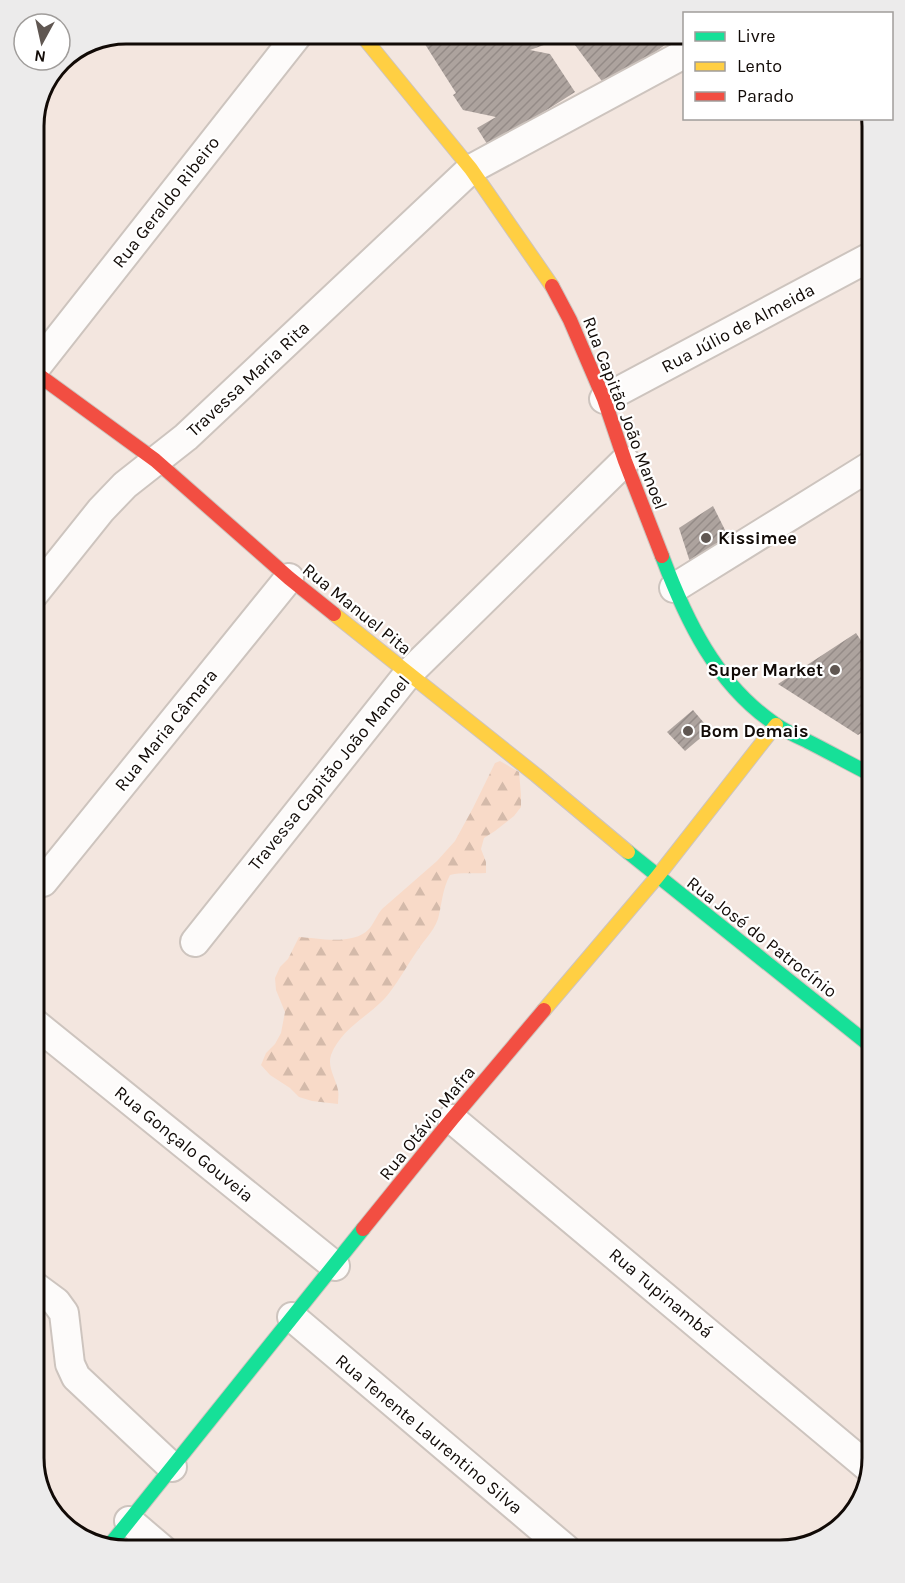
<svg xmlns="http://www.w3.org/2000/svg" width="905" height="1583" font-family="Karla,sans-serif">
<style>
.forest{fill:url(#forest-firs)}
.building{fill:url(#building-hatch)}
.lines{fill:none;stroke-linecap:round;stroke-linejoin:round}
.street-casing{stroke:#cdc4be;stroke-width:32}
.fast-casing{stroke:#cdc4be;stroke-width:16}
.slow-casing{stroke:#cdc4be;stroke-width:16}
.jam-casing{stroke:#cdc4be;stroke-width:16}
.street{stroke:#fdfbfa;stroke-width:28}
.fast{stroke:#16e098;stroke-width:14}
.slow{stroke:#ffcf43;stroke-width:14}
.jam{stroke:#f24e42;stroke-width:14}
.poi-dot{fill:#605752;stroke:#fff;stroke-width:2}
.labels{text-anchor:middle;stroke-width:4.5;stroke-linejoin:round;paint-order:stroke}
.street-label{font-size:18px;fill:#110a06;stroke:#fff}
.poi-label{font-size:18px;font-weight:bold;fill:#110a06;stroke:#fff;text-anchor:start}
.rim{fill:none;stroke:#110a06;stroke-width:3}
</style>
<defs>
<pattern id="forest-firs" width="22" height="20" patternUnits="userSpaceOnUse" patternTransform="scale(1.5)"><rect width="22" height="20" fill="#f8dac8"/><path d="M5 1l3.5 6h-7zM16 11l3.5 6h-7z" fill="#d4baaa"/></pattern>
<pattern id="building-hatch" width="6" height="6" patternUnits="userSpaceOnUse" patternTransform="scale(1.5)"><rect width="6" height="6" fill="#ada39e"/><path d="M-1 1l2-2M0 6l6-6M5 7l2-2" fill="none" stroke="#948b87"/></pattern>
</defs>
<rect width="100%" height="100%" fill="#f3e6df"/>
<path class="forest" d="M500,761L519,772L521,795V807L514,816L495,831L484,838L481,849L486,862V873C473,874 462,872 450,875C442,890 442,904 438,919C433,933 422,942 415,954C407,966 399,980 390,992C373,1015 342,1026 331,1055C327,1067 336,1079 338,1090C339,1095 338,1099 338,1104L312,1101L299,1097L290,1088L270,1075L261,1065L266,1053L275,1044L281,1033L285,1012L276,990L275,978L280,967L288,959L299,937C318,938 353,946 369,929C373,925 377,915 382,909L437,861L455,841L473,808L495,763Z"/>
<g class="building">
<polygon points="410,33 563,33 566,37 530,50 550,54 575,92 489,147 477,128 496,117 463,110 453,95 456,93 421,38 416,42"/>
<polygon points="566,33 681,33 607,88"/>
<polygon points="713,506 734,548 690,562 679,528"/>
<polygon points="856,633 872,657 872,726 858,735 778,684"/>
<polygon points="693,710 710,730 685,751 667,732"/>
</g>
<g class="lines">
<g class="street-casing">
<g id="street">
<polyline points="33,371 299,33"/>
<polyline points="604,399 872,256"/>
<polyline points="674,588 872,465"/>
<polyline points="33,595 101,510 125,485 186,437 471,169 684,54"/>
<polyline points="43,882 289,578"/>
<polyline points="195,942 408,674 625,461"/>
<polyline points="33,1022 335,1266"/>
<polyline points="452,1119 869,1468"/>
<polyline points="33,1285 56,1302 64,1313 70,1364 76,1377 172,1467"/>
<polyline points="292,1317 567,1550"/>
<polyline points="129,1521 163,1550"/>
</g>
</g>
<g class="fast-casing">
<g id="fast">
<path d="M662,556C686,620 716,684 775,724C785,731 796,736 807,741C829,752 850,764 872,775"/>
<polyline points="628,852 872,1047"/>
<polyline points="109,1546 363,1229"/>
</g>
</g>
<g class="slow-casing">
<g id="slow">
<polyline points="360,33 471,169 552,286"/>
<polyline points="334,614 536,775 628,852"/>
<polyline points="544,1010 657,877 776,725"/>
</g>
</g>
<g class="jam-casing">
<g id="jam">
<polyline points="552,286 570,320 604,399 625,461 662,556"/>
<polyline points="33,371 155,460 289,578 334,614"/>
<polyline points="363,1229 452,1119 544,1010"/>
</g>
</g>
<use href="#street" class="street"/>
<use href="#fast" class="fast"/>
<use href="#slow" class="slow"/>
<use href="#jam" class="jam"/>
</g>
<g class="poi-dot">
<circle cx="706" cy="538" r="6"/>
<circle cx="835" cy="670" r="6"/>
<circle cx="688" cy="731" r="6"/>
</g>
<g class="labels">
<g class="street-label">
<text transform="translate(166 202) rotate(-52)" y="6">Rua Geraldo Ribeiro</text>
<text transform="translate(738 328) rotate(-28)" y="6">Rua Júlio de Almeida</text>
<text transform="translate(248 379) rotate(-43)" y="6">Travessa Maria Rita</text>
<text transform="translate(625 413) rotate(69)" y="6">Rua Capitão João Manoel</text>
<text transform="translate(357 609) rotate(39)" y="6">Rua Manuel Pita</text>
<text transform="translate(166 730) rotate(-51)" y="6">Rua Maria Câmara</text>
<text transform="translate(329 773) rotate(-51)" y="6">Travessa Capitão João Manoel</text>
<text transform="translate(762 937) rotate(38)" y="6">Rua José do Patrocínio</text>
<text transform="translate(427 1123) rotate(-51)" y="6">Rua Otávio Mafra</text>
<text transform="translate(184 1144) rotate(39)" y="6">Rua Gonçalo Gouveia</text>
<text transform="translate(661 1293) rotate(40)" y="6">Rua Tupinambá</text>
<text transform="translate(429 1434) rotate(40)" y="6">Rua Tenente Laurentino Silva</text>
</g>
<g class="poi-label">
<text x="718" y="544">Kissimee</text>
<text x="823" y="676" text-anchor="end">Super Market</text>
<text x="700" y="737">Bom Demais</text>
</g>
</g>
<path d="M0 0H905V1583H0ZM126 44H780A82 82 0 0 1 862 126V1458A82 82 0 0 1 780 1540H126A82 82 0 0 1 44 1458V126A82 82 0 0 1 126 44Z" fill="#ecebeb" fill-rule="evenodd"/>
<path class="rim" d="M126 44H780A82 82 0 0 1 862 126V1458A82 82 0 0 1 780 1540H126A82 82 0 0 1 44 1458V126A82 82 0 0 1 126 44Z"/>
<rect x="683" y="12" width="210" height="108" fill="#ffffff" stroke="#a09d9b" stroke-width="1.5"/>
<rect x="695" y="32" width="30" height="9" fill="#16e098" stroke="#a09d9b" stroke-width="1.5"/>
<text x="737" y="42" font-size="18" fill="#110a06">Livre</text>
<rect x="695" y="62" width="30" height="9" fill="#ffcf43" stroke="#a09d9b" stroke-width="1.5"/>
<text x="737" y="72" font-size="18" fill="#110a06">Lento</text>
<rect x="695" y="92" width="30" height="9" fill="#f24e42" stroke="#a09d9b" stroke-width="1.5"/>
<text x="737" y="102" font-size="18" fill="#110a06">Parado</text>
<g transform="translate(42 42) rotate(188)"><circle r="28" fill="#ffffff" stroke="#a09d9b" stroke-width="1.5"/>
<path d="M0-4.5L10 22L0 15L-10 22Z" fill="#605752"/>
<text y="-9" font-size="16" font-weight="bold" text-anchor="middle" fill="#110a06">N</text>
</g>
</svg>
